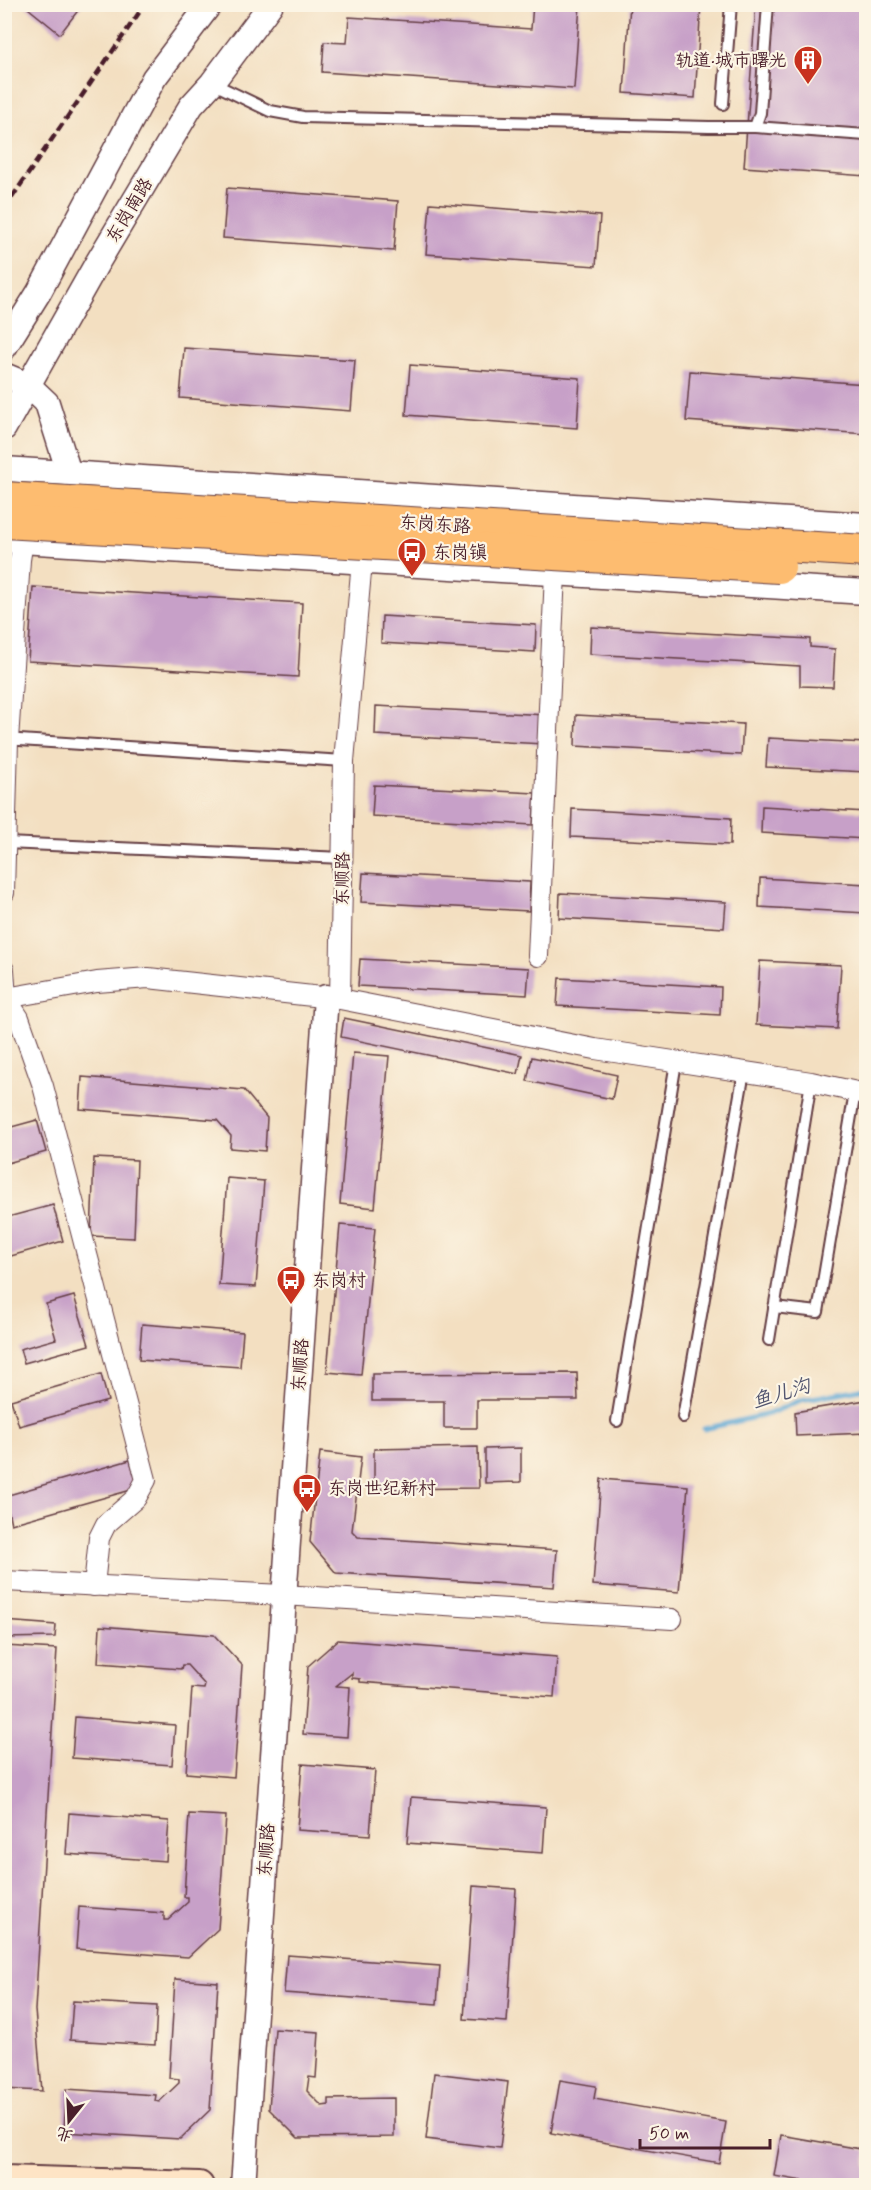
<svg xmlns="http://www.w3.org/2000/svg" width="871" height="2190" font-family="Mynerve,'LXGW WenKai TC',sans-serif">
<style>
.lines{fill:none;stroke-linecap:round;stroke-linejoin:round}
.stream{stroke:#5da7d4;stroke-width:5}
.building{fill:#c7a0c8}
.service-casing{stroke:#633c42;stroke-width:14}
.minor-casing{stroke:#633c42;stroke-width:22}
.tertiary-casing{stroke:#633c42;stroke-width:27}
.secondary-casing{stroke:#633c42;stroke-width:32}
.service{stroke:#fff;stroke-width:10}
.minor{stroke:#fff;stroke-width:20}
.tertiary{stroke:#fff;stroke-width:24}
.secondary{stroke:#fee4c5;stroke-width:28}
.rail{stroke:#4a1f2b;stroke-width:4.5;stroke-dasharray:9 4.5;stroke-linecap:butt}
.primary-bridge-casing{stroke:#633c42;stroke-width:34;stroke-linecap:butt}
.primary-bridge{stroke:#fdbc6f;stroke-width:32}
.labels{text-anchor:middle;stroke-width:4.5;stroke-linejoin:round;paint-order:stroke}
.poi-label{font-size:18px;fill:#4a1f2b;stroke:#fcf5e5;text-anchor:start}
.street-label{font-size:18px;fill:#4a1f2b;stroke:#fcf5e5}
.water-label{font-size:20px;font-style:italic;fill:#52556f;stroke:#fcf5e5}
</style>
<rect width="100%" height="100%" fill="#fcf5e5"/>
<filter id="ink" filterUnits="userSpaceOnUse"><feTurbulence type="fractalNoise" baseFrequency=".0167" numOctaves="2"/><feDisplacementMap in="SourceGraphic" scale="12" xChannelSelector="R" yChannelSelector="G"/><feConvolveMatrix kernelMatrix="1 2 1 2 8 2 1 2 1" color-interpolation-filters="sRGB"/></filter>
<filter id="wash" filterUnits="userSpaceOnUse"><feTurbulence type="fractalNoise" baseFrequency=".008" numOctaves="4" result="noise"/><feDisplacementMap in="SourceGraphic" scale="24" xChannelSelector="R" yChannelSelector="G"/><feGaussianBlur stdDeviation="1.35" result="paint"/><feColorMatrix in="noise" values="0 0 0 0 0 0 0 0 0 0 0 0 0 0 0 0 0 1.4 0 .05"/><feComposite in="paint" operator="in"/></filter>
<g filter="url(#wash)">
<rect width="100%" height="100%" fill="#f3dfc1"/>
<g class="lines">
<polyline class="stream" points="704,1429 769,1414 801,1400 866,1388"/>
</g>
<g id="blocks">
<g class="building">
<polygon points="23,4 83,4 60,34"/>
<polygon points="533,4 580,4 574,89 322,72 324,42 347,43 349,17 531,29"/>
<polygon points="630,4 701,4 695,98 624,93"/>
<polygon points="756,4 866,4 866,176 744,167"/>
<polygon points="227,188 398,201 394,251 223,238"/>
<polygon points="430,203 600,216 596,266 426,254"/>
<polygon points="184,348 355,360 351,411 180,398"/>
<polygon points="410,365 580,378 577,428 406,415"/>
<polygon points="690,371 866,384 866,434 686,421"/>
<polygon points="33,587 302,603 298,677 28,661"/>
<polygon points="382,616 536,625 535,652 381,643"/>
<polygon points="591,627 810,639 810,647 835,649 833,687 800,686 800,666 590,654"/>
<polygon points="376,706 546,715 544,744 375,735"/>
<polygon points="576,715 743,724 741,755 575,746"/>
<polygon points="768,738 866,743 866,772 766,767"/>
<polygon points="374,785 535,793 533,825 372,816"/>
<polygon points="762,806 866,812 866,839 761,833"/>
<polygon points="572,809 731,818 730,845 571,837"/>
<polygon points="363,873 530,882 529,911 361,902"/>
<polygon points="760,878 866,884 866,913 759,907"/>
<polygon points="560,893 726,902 724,928 559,918"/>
<polygon points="360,959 529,968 527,995 358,986"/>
<polygon points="760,961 841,965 837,1029 756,1025"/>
<polygon points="559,978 721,987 720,1015 557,1006"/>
<polygon points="344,1018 522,1055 518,1074 341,1037"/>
<polygon points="353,1053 389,1056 375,1208 340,1204"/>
<polygon points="532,1057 617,1075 612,1099 527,1081"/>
<polygon points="82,1077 244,1090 267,1118 265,1151 230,1148 231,1136 217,1120 80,1109"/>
<polygon points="37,1120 46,1152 4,1164 4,1129"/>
<polygon points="94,1158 137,1160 134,1238 91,1236"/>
<polygon points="227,1178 264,1181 256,1287 219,1285"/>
<polygon points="53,1205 63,1241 4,1258 4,1218"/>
<polygon points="340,1225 375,1228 361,1375 327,1372"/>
<polygon points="74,1296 89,1345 24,1363 20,1349 56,1339 46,1304"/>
<polygon points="142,1324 243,1332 240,1367 139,1360"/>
<polygon points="577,1373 578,1400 477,1400 477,1428 444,1428 444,1401 372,1401 372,1374"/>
<polygon points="101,1374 108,1401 19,1426 11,1400"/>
<polygon points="866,1400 866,1433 796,1436 795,1412"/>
<polygon points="478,1447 479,1488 374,1489 374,1449"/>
<polygon points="521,1448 521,1482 485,1483 485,1449"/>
<polygon points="320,1452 361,1457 352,1531 358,1537 557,1550 554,1587 336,1573 310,1542"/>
<polygon points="130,1460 138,1488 11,1524 5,1496"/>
<polygon points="601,1479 688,1486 679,1592 593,1585"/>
<polygon points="4,1621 56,1625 55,1637 4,1638"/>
<polygon points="100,1626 214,1635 242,1665 234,1777 186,1773 192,1688 204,1689 205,1685 187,1665 182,1665 181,1669 98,1663"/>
<polygon points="338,1640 557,1657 554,1697 360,1682 360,1679 352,1678 352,1673 336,1686 350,1687 347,1737 303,1734 308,1666"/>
<polygon points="4,1646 57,1649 35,2010 42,2091 4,2089"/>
<polygon points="75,1717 175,1725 172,1765 72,1758"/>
<polygon points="302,1764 375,1770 370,1835 297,1830"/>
<polygon points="411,1797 546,1807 543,1853 407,1843"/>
<polygon points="69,1813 169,1821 166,1861 66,1854"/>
<polygon points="189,1814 226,1816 218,1929 188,1957 76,1949 79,1907 164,1913 164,1920 168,1920 188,1902 188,1897 184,1897"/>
<polygon points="473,1886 516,1889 507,2022 464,2019"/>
<polygon points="287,1955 440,1966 437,2004 284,1993"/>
<polygon points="175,1979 218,1982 210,2110 180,2139 64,2132 66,2089 156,2095 155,2101 159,2102 179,2083 179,2079 169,2078"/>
<polygon points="73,2001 157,2006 155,2045 70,2040"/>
<polygon points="275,2029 319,2032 316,2078 309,2077 307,2091 322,2106 329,2105 329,2099 394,2098 394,2137 298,2138 269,2109"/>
<polygon points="434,2073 508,2082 500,2148 426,2139"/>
<polygon points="560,2080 596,2086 594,2099 726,2122 719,2163 551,2133"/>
<polygon points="781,2135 866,2150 866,2186 831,2186 774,2176"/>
</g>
</g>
</g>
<g filter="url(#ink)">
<use href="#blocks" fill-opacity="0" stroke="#633c42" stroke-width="1.5"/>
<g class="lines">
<g class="service-casing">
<g id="service">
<polyline points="212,83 270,111 303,117 709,127 755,127 866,135"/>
<polyline points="723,104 731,4"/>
<polyline points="755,127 760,113 768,4"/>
<polyline points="4,739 344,761"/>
<polyline points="6,843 343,858"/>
<polyline points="774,1307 818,1312 855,1092"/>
<polyline points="769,1340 811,1082"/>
<polyline points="683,1417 744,1072"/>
<polyline points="617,1421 676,1062"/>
</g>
</g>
<g class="minor-casing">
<g id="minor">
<polyline points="4,893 8,740 20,560 23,541"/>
<polyline points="538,956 555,573"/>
<polyline points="4,970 6,998 19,1018 43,1086 146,1480 136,1498 106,1524 99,1538 94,1586"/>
<polyline points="6,998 97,982 148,978 340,999 344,761 362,561"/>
<polyline points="340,999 595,1049 811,1082 866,1094"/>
<polyline points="4,1581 283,1595 672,1619"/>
</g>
</g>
<g class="tertiary-casing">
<g id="tertiary">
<polyline points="4,348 39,292 154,78 210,4"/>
<polyline points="4,375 28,385 47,403 69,473"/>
<polyline points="4,428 96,265 191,106 212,83 271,4"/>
<polyline points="4,469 866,525"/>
<polyline points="4,540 866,592"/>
<polyline points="243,2186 326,997"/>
</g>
</g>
<g class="secondary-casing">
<polyline id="secondary" points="4,2180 199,2186"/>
</g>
<use href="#service" class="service"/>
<use href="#minor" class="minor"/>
<use href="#tertiary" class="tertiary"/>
<use href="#secondary" class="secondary"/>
<polyline class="rail" points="4,209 145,4"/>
<g class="primary-bridge-casing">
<g id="primary-bridge">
<polyline points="4,498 866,551"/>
<polyline points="4,522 779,567"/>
</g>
</g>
<use href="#primary-bridge" class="primary-bridge"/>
</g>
</g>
<defs>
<g id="building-pin" transform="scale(1.5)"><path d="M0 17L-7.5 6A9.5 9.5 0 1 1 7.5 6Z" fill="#c8321e" stroke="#fcf5e5"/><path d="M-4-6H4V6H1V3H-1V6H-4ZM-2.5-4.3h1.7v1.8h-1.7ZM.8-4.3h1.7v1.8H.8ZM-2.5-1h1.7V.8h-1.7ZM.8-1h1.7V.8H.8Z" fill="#fff"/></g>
<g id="bus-pin" transform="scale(1.5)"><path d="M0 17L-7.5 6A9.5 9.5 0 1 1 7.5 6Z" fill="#c8321e" stroke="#fcf5e5"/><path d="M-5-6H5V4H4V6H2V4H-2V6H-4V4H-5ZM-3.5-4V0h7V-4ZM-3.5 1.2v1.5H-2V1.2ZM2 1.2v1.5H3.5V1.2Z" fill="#fff"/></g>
</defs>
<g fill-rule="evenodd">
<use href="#building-pin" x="808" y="60"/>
<use href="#bus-pin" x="412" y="552"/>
<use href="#bus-pin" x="291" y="1280"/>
<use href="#bus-pin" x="307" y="1488"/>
</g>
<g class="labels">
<g class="poi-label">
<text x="787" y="66" text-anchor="end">轨道·城市曙光</text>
<text x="433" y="558">东岗镇</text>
<text x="312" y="1286">东岗村</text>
<text x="328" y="1494">东岗世纪新村</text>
</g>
<g class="street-label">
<text transform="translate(129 210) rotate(-59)" y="6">东岗南路</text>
<text transform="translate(435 524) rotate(4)" y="6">东岗东路</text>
<text transform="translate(342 879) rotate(-89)" y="6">东顺路</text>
<text transform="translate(300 1365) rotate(-86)" y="6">东顺路</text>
<text transform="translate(266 1850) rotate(-86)" y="6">东顺路</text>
</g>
<g class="water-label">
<text transform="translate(781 1393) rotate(-17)" y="7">鱼儿沟</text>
</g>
</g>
<rect width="871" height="2190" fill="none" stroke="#fcf5e5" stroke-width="24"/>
<g transform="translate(69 2121) rotate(198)" stroke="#fcf5e5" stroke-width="4.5" paint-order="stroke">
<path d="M0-4.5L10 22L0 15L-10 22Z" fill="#4a1f2b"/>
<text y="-9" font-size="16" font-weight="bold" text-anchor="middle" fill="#4a1f2b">北</text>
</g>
<path d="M640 2139v9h130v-9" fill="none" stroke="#4a1f2b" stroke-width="3"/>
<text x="649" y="2139" font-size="18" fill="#4a1f2b" stroke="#fcf5e5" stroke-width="4.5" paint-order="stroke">50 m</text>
</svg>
